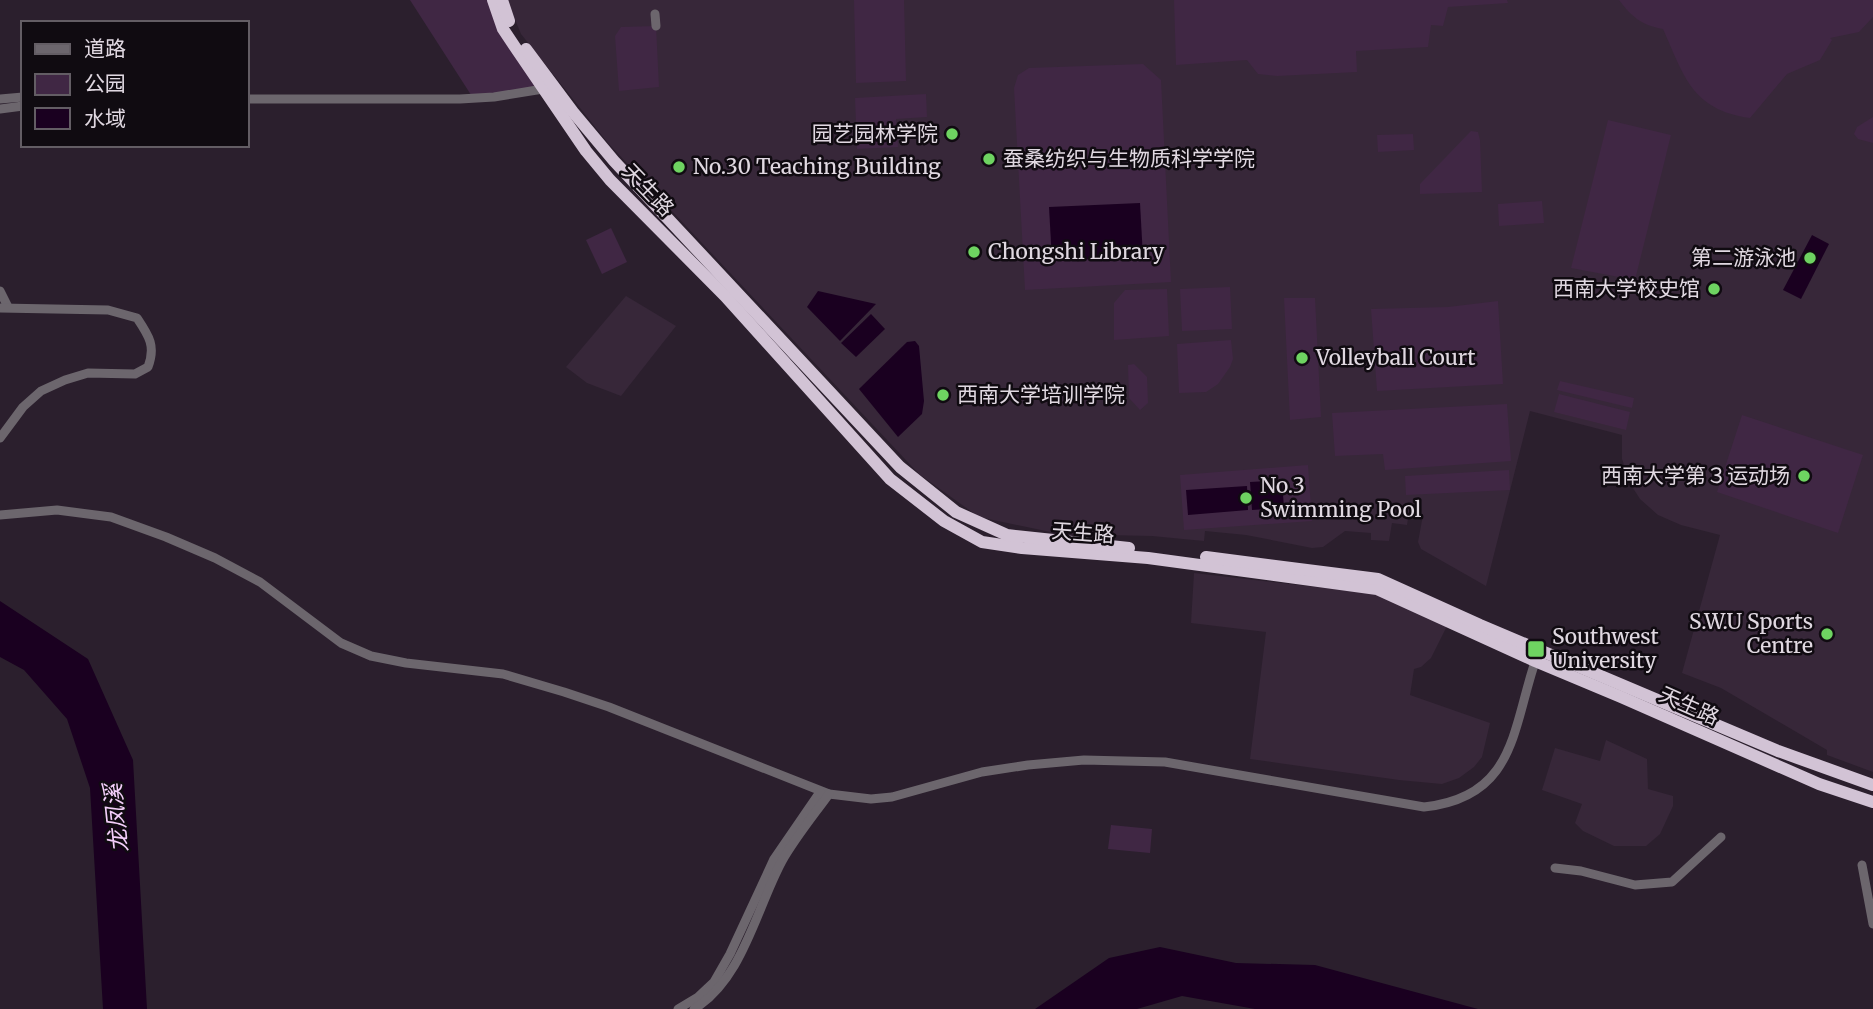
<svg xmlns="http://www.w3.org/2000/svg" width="1873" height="1009" font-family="Merriweather,'Noto Sans SC',serif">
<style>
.built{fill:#372739}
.green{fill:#402744}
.water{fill:#1a0020}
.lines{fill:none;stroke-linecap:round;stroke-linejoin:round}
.minor{stroke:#6c666d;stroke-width:9}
.highway{stroke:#d2c3d5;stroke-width:12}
.poi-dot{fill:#6ed361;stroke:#100b11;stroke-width:2.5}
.labels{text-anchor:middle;stroke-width:5;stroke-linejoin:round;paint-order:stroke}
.poi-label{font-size:21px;fill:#e0d8e1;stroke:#100b11;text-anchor:start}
.street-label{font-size:21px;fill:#e0d8e1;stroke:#100b11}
.water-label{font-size:23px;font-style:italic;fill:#f4cffb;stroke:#100b11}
</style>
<rect width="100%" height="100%" fill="#2b1f2d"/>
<g class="built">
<polygon points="507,0 1873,0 1873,772 1827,755 1827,750 1721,688 1682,673 1720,535 1681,525 1658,515 1640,499 1631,485 1622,459 1622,435 1530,411 1486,586 1421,549 1418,542 1423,515 1409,512 1407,525 1392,523 1389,541 1371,540 1371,533 1345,531 1323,547 1312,548 1246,535 1205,531 1204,541 1152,536 1060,534 979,517 919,474 608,143 521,34"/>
<polygon points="626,296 676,326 621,396 587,383 566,367"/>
<polygon points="1194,573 1378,594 1448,624 1431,658 1421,667 1414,669 1410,695 1490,723 1482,757 1474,767 1459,778 1442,784 1399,780 1250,759 1266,632 1191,623"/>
<polygon points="1606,740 1647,759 1648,789 1673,796 1673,806 1660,834 1646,846 1614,846 1583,831 1575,823 1582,804 1542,790 1555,748 1600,761"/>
</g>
<g class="green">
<polygon points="410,0 493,0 543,89 473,98"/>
<polygon points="854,0 904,0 906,81 856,83"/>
<polygon points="1174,0 1507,0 1508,3 1448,7 1443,26 1431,25 1428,47 1356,51 1357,72 1277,76 1258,74 1247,60 1176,65"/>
<path d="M1619,0H1873V17L1859,32L1830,38L1832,40L1820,60L1787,74L1750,118C1692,110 1684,76 1663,29C1641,25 1632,17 1619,0Z"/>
<polygon points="656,26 659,87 619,91 615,36 621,27"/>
<polygon points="1143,64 1161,80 1171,282 1025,290 1014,88 1018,75 1029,68"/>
<polygon points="926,94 927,117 896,119 898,147 857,149 855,98"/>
<polygon points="1873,117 1873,143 1858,139 1854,134 1857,127"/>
<polygon points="1608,120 1671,135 1635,280 1571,268"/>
<polygon points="1471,131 1478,132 1480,140 1482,192 1420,194 1420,184"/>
<polygon points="1413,134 1414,150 1378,152 1377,135"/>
<polygon points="1542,201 1544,223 1499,226 1498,204"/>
<polygon points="611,228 627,262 602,274 586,240"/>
<polygon points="1230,287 1232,329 1182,331 1180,289"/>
<polygon points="1167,289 1169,336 1114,340 1114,303 1125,290"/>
<polygon points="1284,298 1315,298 1321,417 1290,420"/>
<polygon points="1498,301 1503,384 1377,391 1371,309 1448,307"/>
<polygon points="1231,340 1233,359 1230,367 1218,384 1206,392 1179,393 1177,344"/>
<polygon points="1134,364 1147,377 1148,403 1140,410 1129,398 1128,365"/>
<polygon points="1560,381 1634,398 1632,408 1557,390"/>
<polygon points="1559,394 1630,412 1626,430 1554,412"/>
<polygon points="1507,404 1511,461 1385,470 1383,454 1335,456 1332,413"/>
<polygon points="1742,415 1863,455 1838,533 1717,492"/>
<polygon points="1308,465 1312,521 1184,530 1180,475"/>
<polygon points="1509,470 1510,490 1406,495 1405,476"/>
<polygon points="1111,825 1152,829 1150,853 1108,849"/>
</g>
<g class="water">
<polygon points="1140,203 1143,257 1052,261 1049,207"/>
<polygon points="1812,235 1829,244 1801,299 1783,290"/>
<polygon points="818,291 876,304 840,341 807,307"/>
<polygon points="871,314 885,329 856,357 841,343"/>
<polygon points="915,341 919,346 924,401 922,414 898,437 859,389 907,342"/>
<polygon points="1282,480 1284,508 1252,510 1250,482"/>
<polygon points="1247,486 1248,510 1188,515 1186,490"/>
<polygon points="0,601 88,659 133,760 147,1009 103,1009 90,788 67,719 24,670 0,657"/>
<polygon points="1160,947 1236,963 1315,965 1478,1009 1255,1009 1182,996 1137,1009 1035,1009 1109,958"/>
</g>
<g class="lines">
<g class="minor">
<polyline points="655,14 656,26"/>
<polyline points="0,99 23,97"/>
<polyline points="247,99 460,99 494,97 543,89"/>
<polyline points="0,109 23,106"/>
<polyline points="0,291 8,307"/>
<path d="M0,308L108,310L137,318C149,336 156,346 148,367L135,374L88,373L65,380L41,391L23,407L0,438"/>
<path d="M0,515L57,510L111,517L166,537L215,558L260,582L341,643L371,656L406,663L503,674L564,692L609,707L829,794L871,799L892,797L982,772L1028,765L1084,760L1165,762L1424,807C1517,797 1512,727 1537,656"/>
<polyline points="1862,865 1873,924"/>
<polyline points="1555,868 1581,871 1635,885 1672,882 1721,837"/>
<polyline points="678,1009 698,997 714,982 730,954 774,859 820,792"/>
<path d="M694,1009C743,979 756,909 782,861C795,838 813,816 829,794"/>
</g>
<g class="highway">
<polyline points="493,0 503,29 515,47 586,151 610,180 725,296 890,479 944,521 982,542 1022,548 1148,558 1377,589 1535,661 1621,697 1819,784 1873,802"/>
<polyline points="502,0 509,21"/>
<polyline points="526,49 573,112 614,161 900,467 956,512 1007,535 1129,548"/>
<polyline points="1206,557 1378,579 1480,625 1778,751 1873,785"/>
</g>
</g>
<g class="poi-dot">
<circle cx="952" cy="134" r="7"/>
<circle cx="989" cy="159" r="7"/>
<circle cx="679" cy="167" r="7"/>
<circle cx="974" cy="252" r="7"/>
<circle cx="1810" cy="258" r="7"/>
<circle cx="1714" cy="289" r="7"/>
<circle cx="1302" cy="358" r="7"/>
<circle cx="943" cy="395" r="7"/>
<circle cx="1804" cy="476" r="7"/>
<circle cx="1246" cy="498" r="7"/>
<circle cx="1827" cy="634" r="7"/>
<rect x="1527" y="640" width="18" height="18" rx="3.5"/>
</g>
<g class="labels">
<g class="poi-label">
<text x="938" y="141" text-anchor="end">园艺园林学院</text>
<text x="1003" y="166">蚕桑纺织与生物质科学学院</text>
<text x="693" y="174">No.30 Teaching Building</text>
<text x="988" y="259">Chongshi Library</text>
<text x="1796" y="265" text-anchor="end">第二游泳池</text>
<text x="1700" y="296" text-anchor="end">西南大学校史馆</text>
<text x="1316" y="365">Volleyball Court</text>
<text x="957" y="402">西南大学培训学院</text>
<text x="1790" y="483" text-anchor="end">西南大学第３运动场</text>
<text x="1260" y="493">No.3<tspan x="1260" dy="24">Swimming Pool</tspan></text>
<text x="1813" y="629" text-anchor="end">S.W.U Sports<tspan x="1813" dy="24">Centre</tspan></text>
<text x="1552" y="644">Southwest<tspan x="1552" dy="24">University</tspan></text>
</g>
<g class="street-label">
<text transform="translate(648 190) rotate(46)" y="7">天生路</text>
<text transform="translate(1083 533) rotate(4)" y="7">天生路</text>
<text transform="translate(1689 706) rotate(24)" y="7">天生路</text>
</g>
<g class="water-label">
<text transform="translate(116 818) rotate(-96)" y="8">龙凤溪</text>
</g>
</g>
<rect x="21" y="21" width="228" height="126" fill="#100b11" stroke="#635d64" stroke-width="2"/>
<rect x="35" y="44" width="35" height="10" fill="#6c666d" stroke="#635d64" stroke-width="2"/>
<text x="84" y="56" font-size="21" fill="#e0d8e1">道路</text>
<rect x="35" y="74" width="35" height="21" fill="#402744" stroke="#635d64" stroke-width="2"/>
<text x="84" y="91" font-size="21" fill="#e0d8e1">公园</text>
<rect x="35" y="108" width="35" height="21" fill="#1a0020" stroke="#635d64" stroke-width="2"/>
<text x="84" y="126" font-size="21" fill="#e0d8e1">水域</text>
</svg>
